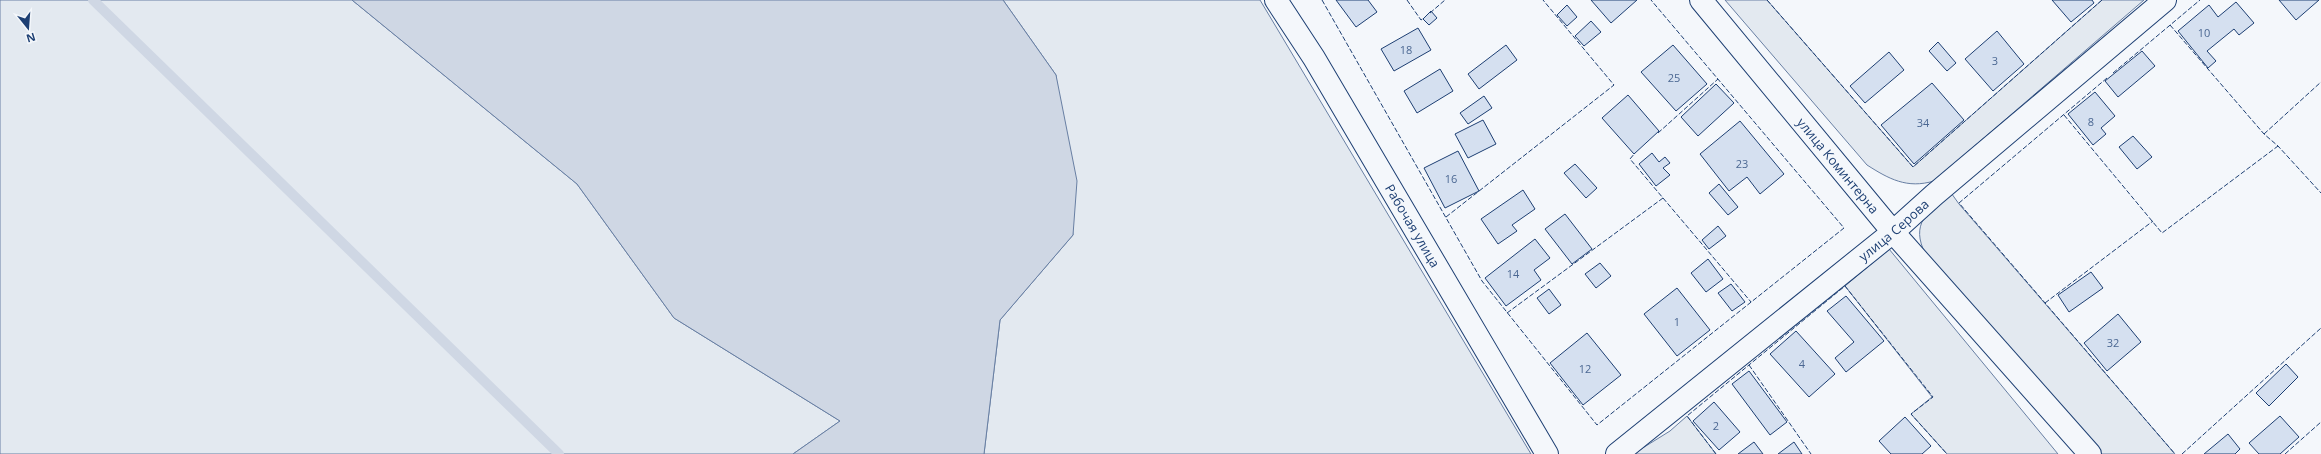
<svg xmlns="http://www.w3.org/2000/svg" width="2321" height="454" font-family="'Open Sans',sans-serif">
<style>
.green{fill:#e3e9f0;stroke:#687fa3}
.water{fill:#cfd7e4;stroke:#687fa3}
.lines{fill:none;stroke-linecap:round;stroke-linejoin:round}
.stream{stroke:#cfd7e4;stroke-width:10}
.building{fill:#d5e0f0;stroke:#1d3f73}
.minor-casing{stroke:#1d3f73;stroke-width:24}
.minor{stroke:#f4f7fb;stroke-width:22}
.fence{stroke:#1d3f73;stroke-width:1;stroke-dasharray:5 2;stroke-linecap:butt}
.labels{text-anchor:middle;stroke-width:3;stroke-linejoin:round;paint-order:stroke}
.number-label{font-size:11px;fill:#4b6792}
.street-label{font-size:13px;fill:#1d3f73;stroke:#f4f7fb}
</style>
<rect width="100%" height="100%" fill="#f4f7fb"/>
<g class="green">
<polygon points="0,0 352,0 577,184 674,318 840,421 793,454 0,454"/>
<polygon points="1003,0 1260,0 1531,454 984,454 1000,320 1073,235 1056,75"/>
<path d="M1725,0H1767L1913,167L2102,0H2144L1934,181C1907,189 1889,179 1867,165Z"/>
<path d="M1949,190L1959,204L2175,454H2086L1926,255C1909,223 1929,212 1949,190Z"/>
<polygon points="1889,249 2058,454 1947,454 1911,414 1932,397 1845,286"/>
<polygon points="1687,416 1716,454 1633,454 1670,431"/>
</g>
<polygon class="water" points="352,0 1003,0 1056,75 1077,181 1073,235 1000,320 984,454 793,454 840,421 674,318 577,184"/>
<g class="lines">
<polyline class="stream" points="93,0 559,454"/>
</g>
<g class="building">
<polygon points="1336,0 1368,0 1377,12 1356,27"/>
<polygon points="1591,0 1637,0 1611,23"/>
<polygon points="2052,0 2092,0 2094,3 2071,22"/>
<polygon points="2279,0 2319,0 2296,20"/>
<polygon points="2236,2 2254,23 2239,35 2234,29 2207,51 2216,61 2208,68 2178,31 2209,5 2218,17"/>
<polygon points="1567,5 1577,17 1567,26 1557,15"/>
<polygon points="1431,11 1437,18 1429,25 1423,19"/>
<polygon points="1591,21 1601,32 1584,46 1575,36"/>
<polygon points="1418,28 1431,50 1394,71 1381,49"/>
<polygon points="1997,31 2024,64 1993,91 1965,59"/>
<polygon points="1938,42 1956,63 1947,71 1929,51"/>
<polygon points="1506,45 1517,60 1479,89 1468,74"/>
<polygon points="1673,45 1707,84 1676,111 1641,72"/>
<polygon points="2142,51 2155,66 2118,97 2105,81"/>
<polygon points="1889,52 1904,70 1865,103 1850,86"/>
<polygon points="1440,69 1453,91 1417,113 1404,91"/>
<polygon points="1932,83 1964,120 1914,164 1881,125"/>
<polygon points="1716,84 1734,103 1698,136 1681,117"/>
<polygon points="2095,92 2115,116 2101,128 2106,134 2093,145 2068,114"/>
<polygon points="1628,95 1659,131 1634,154 1602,118"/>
<polygon points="1484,96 1492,108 1468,124 1460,113"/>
<polygon points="1483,120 1496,144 1468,158 1455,134"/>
<polygon points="1740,121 1784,174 1760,194 1747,177 1729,191 1700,154"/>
<polygon points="2133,136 2152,157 2137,169 2119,147"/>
<polygon points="1458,151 1479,191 1445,208 1424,168"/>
<polygon points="1652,153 1659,162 1665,157 1670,163 1663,168 1670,175 1656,186 1639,164"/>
<polygon points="1575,164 1597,188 1586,198 1564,173"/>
<polygon points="1719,184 1738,207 1728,215 1709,193"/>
<polygon points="1523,190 1535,209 1512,225 1517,231 1498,244 1481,219"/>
<polygon points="1565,214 1592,249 1572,264 1545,229"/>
<polygon points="1718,226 1726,236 1709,249 1702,240"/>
<polygon points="1535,239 1550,258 1534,270 1541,280 1506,306 1485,278"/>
<polygon points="1708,259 1723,279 1706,292 1691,273"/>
<polygon points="1600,263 1611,276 1596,288 1585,274"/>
<polygon points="2091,272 2103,288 2069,312 2058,295"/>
<polygon points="1731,284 1745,302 1732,311 1718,293"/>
<polygon points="1677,288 1710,330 1677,356 1644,314"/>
<polygon points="1549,289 1561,305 1549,314 1537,298"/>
<polygon points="1846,296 1884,341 1846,372 1835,358 1854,342 1827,311"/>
<polygon points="2118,314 2141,342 2107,371 2084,343"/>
<polygon points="1796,331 1835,374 1809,397 1770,354"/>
<polygon points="1587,333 1621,375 1583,405 1550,363"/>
<polygon points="2286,364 2298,377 2269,406 2256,393"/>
<polygon points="1749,371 1787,422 1770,435 1732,384"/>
<polygon points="1714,402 1740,432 1719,450 1693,421"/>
<polygon points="2280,416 2299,437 2280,454 2259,454 2249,443"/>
<polygon points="1905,417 1931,446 1922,454 1891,454 1879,441"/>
<polygon points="2228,434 2240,449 2235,454 2204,454"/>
<polygon points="1754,442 1763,454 1738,454"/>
<polygon points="1794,442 1802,454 1778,454"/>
</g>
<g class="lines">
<g class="minor-casing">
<g id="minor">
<path id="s1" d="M1276,0L1314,58L1547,454"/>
<path id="s2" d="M1701,0L1893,232L2090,454"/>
<path id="s3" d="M1617,454L1893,232L1934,195L2165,0"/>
</g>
</g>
<use href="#minor" class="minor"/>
<g class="fence">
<polyline points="1322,0 1482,281 1597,425 1844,228 1651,0"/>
<polyline points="1407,0 1421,20 1424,18"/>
<polyline points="1767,0 1913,167 2102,0"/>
<polyline points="1430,13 1445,0"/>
<polyline points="2170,25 2264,134 2278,146 2321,193"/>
<polyline points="2113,73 2200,0"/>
<polyline points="2107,78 1959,203 2175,454"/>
<polyline points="2064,115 2162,233 2278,146"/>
<polyline points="1658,133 1718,79"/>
<polyline points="2264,134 2321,82"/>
<polyline points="1663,198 1751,302"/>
<polyline points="1446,217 1614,85 1543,0"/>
<polyline points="2045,303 2153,221"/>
<polyline points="1507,313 1663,198 1630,159 1635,153"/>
<polyline points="1749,365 1811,454"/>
<polyline points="1716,454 1687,416 1845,286 1933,397 1911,414 1947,454"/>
<polyline points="2182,454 2321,328"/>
<polyline points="2285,454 2321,422"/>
</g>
</g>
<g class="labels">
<g class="number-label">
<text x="2204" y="37">10</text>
<text x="1406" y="54">18</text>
<text x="1995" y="65">3</text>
<text x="1674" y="82">25</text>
<text x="2091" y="126">8</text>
<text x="1923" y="127">34</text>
<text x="1742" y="168">23</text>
<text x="1451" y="183">16</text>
<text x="1513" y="278">14</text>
<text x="1677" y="326">1</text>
<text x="2113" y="347">32</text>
<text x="1802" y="368">4</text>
<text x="1585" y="373">12</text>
<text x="1716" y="430">2</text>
</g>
<g class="street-label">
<text dy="5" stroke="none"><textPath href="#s2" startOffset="215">улица Коминтерна</textPath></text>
<text dy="5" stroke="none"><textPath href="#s1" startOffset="264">Рабочая улица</textPath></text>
<text dy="5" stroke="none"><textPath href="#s3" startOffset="356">улица Серова</textPath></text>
</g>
</g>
<g transform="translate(28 28) rotate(163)" stroke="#f4f7fb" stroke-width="3" paint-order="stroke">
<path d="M0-3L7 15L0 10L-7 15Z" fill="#1d3f73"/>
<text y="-6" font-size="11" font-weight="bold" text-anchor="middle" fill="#1d3f73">N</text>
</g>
</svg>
